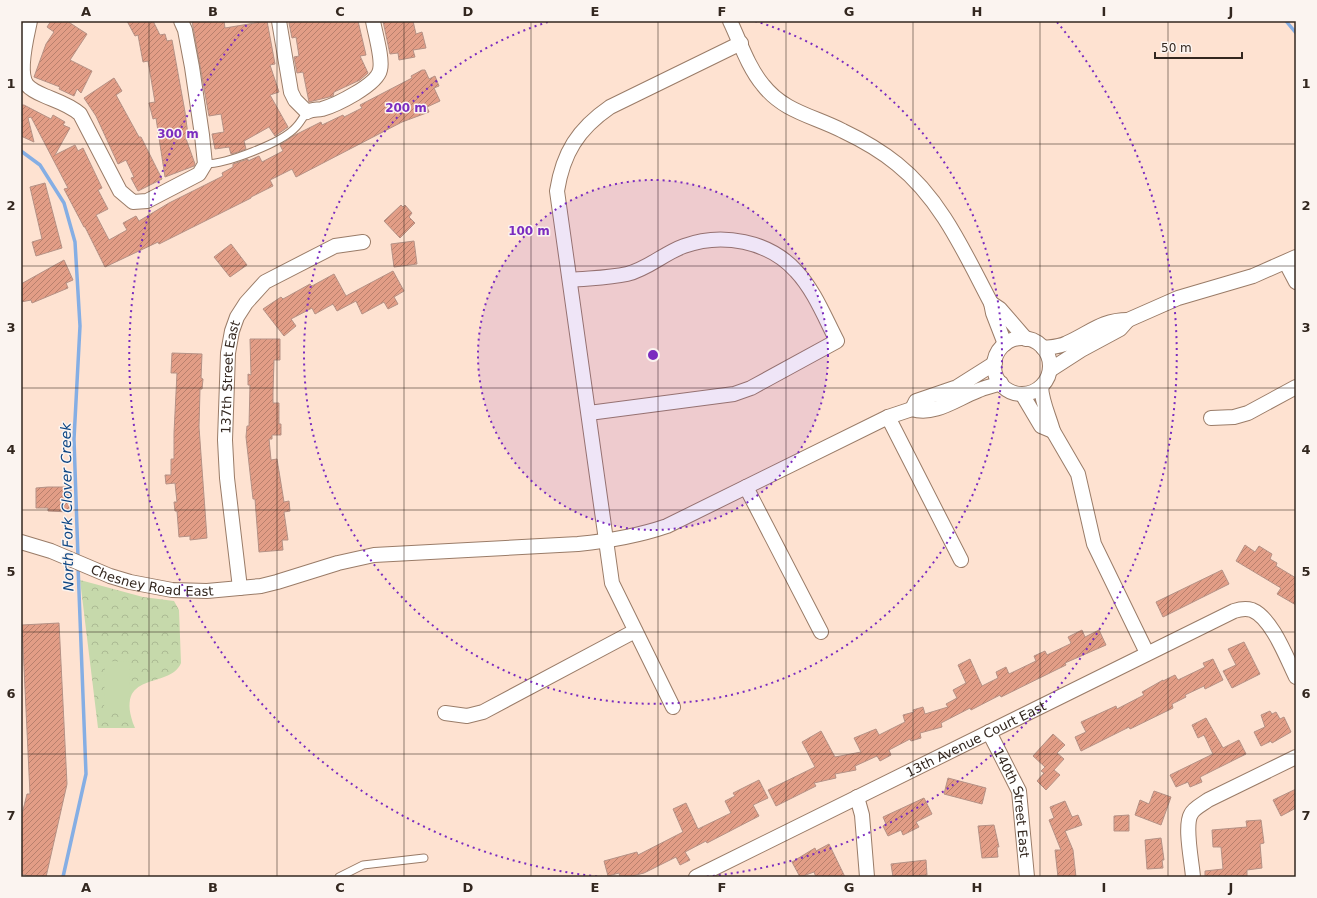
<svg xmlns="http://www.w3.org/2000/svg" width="1317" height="898" font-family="'DejaVu Sans',sans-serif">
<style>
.park{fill:url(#park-crowns)}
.garden{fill:#c6d9ab}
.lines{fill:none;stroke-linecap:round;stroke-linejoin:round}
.stream{stroke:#85aee4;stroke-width:3.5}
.building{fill:url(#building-hatch);stroke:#b59185}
.service-casing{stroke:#9a7c68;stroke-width:9}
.minor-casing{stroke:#9a7c68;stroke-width:16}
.service{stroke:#fff;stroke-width:7}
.minor{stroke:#fff;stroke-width:14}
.grid{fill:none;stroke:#33271f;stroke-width:1;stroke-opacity:0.55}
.ring{fill:none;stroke:#7b2cbf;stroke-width:2;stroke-dasharray:2 4}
.labels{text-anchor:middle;stroke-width:3;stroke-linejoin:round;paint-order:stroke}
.street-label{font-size:13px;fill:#33271f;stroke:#fbf4f0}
.water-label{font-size:14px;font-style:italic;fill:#0b4483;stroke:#fbf4f0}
.centre{fill:#7b2cbf;stroke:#fbf4f0;stroke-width:2}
.ring-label{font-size:12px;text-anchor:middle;font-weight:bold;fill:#7b2cbf;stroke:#fbf4f0;stroke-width:3;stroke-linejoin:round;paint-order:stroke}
.neatline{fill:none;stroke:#33271f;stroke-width:1.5}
.grid-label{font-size:13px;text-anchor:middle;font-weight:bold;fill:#33271f}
</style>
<defs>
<pattern id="park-crowns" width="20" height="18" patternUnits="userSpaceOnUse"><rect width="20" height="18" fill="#c6d9ab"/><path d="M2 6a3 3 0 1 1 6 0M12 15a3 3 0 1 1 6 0" fill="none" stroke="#abba93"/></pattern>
<pattern id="building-hatch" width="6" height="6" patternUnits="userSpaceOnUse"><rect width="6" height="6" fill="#e29d86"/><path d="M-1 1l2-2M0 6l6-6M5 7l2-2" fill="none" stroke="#b8806d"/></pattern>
</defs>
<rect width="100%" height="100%" fill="#fee2d1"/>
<path class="park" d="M80,580L143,597L174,601L179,610L181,663C170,690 112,669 135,728H98Z"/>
<polygon class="garden" points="105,661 130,662 129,710 104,710"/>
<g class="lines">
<g class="stream">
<polyline points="1286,21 1296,33"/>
<polyline points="21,151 40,165 64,203 75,242 80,326 74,439 78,558"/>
<polyline points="63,877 86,774 78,566"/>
</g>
</g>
<g class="building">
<polygon points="51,21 67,21 87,34 70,60 92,71 81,93 77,89 74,96 59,89 60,87 34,77 46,44 54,32 47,27"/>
<polygon points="127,21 153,21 160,35 165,34 167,41 172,40 185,112 188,135 185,136 195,164 194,166 165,177 156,118 153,119 149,103 155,102 148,61 143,62 138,35 135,36"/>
<polygon points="192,21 224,21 225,28 267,21 275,64 270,65 279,92 270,95 288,127 275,136 269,127 244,141 246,149 238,152 231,154 229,147 215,149 212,134 224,132 221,114 209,116"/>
<polygon points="297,21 358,21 366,55 360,56 368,73 360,80 334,92 333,96 309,102 303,72 297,73 294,57 299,56 296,37 292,38 289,23"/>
<polygon points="383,21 413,21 416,34 422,32 426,48 413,50 415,57 399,60 398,53 390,54"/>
<polygon points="422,70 425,70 429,79 435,76 439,86 434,88 440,101 427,107 429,112 402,122 296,177 292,169 270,180 273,186 251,197 251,198 159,244 158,242 105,267 85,227 84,227 64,189 68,188 31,117 28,118 34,142 21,136 21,105 24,105 51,119 53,115 65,122 63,125 70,128 55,155 75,145 78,151 83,148 102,188 98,190 108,209 96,215 109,240 127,230 123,223 136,216 139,221 169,203 223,176 222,173 233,167 233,164 248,159 248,161 259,156 262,162 283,151 280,145 293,136 321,122 322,125 343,115 344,117 362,108 360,105 412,78 411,76"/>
<polygon points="114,78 122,91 116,95 139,137 141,137 162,179 138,191 131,178 134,177 126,160 118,164 96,116 84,98"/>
<polygon points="45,183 62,248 36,256 32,242 42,239 30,187"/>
<polygon points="401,205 403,207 405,205 412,213 409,217 415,223 400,238 384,221"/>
<polygon points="414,241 417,264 394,267 391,244"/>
<polygon points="231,244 247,265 230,277 214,257"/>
<polygon points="64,260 73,280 66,283 68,288 32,303 31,300 21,302 21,284"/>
<polygon points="393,271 404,291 394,297 398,304 388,309 384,302 362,314 356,301 337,311 333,304 315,314 312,308 291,319 296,326 284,336 263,309 281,297 283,299 310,284 312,286 334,274 346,296"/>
<polygon points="250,339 280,339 280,360 274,360 273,392 273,403 279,403 279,424 281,424 281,435 272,435 272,439 269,439 271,460 277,459 284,502 289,501 290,511 284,512 288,540 282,540 283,550 259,552 255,499 253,499 246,437 247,426 249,426 250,385 248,385 248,374 251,375"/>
<polygon points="172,353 202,354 201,378 203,379 202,389 200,389 199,427 207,538 190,540 190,536 179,537 177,511 175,511 174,502 177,502 175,483 166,484 165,475 171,475 171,459 174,459 174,433 177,373 171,373"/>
<polygon points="48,487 71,487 70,512 48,511 48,508 36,508 36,488"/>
<polygon points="1245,545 1255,552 1259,546 1272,554 1270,559 1277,563 1276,566 1296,578 1296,605 1277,594 1281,588 1236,561"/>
<polygon points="1222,570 1229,584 1163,617 1156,602"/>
<polygon points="59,623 67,784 46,877 34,877 21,874 21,818 27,794 30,794 22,625"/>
<polygon points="1082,630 1085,637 1099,630 1106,645 1065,663 1066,665 1001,697 1000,695 971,710 970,708 941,723 942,727 920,733 921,738 911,741 910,739 889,750 891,755 880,761 877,756 855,766 856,770 835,774 836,778 814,783 816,786 776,806 768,790 815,767 802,742 821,731 835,757 861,752 854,738 876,729 879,735 905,722 903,715 914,712 913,710 923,707 925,714 948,707 946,704 957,698 953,690 966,683 958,665 970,659 982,686 998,678 996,672 1006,667 1009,674 1036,661 1034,656 1045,651 1047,655 1070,644 1071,643 1068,637"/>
<polygon points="1244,642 1260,674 1232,688 1223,671 1236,665 1228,649"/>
<polygon points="1213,659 1223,680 1205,689 1204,686 1185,695 1186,697 1172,704 1173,708 1130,729 1129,727 1081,751 1075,737 1086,732 1081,722 1116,706 1117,709 1144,695 1142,692 1163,680 1163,681 1175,675 1178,680 1205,667 1203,663"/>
<polygon points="1270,711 1272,714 1276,712 1280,719 1284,717 1291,732 1272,743 1271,741 1261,746 1254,732 1265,727 1261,715"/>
<polygon points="1206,718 1223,748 1239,740 1246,754 1200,777 1202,782 1190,787 1188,782 1176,787 1170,775 1213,754 1204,735 1198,738 1192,725"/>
<polygon points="1053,734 1065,745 1057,753 1064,759 1054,770 1060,775 1046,790 1037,781 1044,773 1041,771 1045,767 1033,756"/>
<polygon points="948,778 986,788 982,804 944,794"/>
<polygon points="759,780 768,798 753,805 759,816 707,843 706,841 685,852 690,860 680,865 676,857 644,873 628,877 620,877 619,873 608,876 604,861 637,852 638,855 683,832 673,809 686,803 698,829 731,813 725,801 735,796 733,793"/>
<polygon points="1296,789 1296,808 1281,816 1273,800"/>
<polygon points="1154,791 1171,797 1161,825 1135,815 1140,800 1149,804"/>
<polygon points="924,798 932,814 916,822 919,827 903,835 901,830 888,836 883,826 886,824 883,817"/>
<polygon points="1065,801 1072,817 1078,815 1082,825 1065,831 1073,850 1076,877 1058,877 1055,850 1061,850 1049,820 1054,818 1050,807"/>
<polygon points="1129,815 1129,831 1114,831 1114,816"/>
<polygon points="1261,820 1264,843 1260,844 1262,868 1247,870 1247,877 1205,877 1205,871 1223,869 1221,847 1213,847 1212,830 1247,827 1246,821"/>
<polygon points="994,825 999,847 997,847 998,857 982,858 978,826"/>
<polygon points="1161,838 1164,860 1162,860 1163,868 1147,869 1145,840"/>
<polygon points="829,844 845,877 816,877 814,872 800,877 792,862 815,848 816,851"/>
<polygon points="926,860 927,875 893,877 891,864"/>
</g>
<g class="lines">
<g class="service-casing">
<g id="service">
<path d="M205,164C226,164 282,143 296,127C300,123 303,117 307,112"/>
<polyline points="339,877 363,865 424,858"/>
</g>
</g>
<g class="minor-casing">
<g id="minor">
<path d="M30,21C27,36 17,72 27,85C31,90 38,93 45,96C57,101 70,105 80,114L120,191L133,202L147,201L199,174L205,164L202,135L192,67L185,30L181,21"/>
<path d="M279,21L291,92L295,100L307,112C312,109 317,110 322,109C336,105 377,85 380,70C383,59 375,33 373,21"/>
<path d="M730,21C740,42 748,67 763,85C784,112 814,116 843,131C862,140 881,151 897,164C942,200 965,254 991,303"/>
<polyline points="1286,263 1296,282"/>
<path d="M570,280C589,278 609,278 627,274C648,269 664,253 684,246C722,232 769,241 796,271C814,290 825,318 837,341L751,388L734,394L589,413"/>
<polyline points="1128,320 1178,298 1253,276 1296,257"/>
<circle cx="1022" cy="366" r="28"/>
<polyline points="1005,344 993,313 991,303 1000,309 1026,339"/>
<path d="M1043,348C1051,347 1060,347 1067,343C1090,333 1101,320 1128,320L1120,329L1081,350L1050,370"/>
<path d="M995,363L957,387L916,401L912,409C935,416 956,399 977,391C984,387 993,386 1001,383"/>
<path d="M1022,394L1041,426L1053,431C1049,416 1042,403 1041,387"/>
<polyline points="888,417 961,560"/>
<polyline points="1211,418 1234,417 1248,413 1296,387"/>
<polyline points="1053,431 1078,474 1094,544 1147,653"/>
<polyline points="746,487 821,632"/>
<path id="s1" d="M21,542L51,551L110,576L130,582L172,590L207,591L261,586L277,582L338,563L374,555L578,544C608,541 638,536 667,526L888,417L912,409"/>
<path id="s2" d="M240,588L227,478L225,440L228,353L232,331L237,317L246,303L265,282L335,246L363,242"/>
<path d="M673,707L612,583L557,191C563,153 578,129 610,107L741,43"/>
<polyline points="445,713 467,716 483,712 635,631"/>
<path id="s3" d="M989,732L1019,791L1027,877"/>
<polyline points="857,797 862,815 867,877"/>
<path id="s4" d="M696,877L1234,611C1240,609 1246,608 1252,610C1272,618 1287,659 1296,677"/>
<path d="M1193,877C1192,862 1184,826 1191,814C1194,808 1203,804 1208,800L1296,757"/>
</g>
</g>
<use href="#service" class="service"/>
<use href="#minor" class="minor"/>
</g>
<path class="grid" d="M149,21V877M277,21V877M404,21V877M531,21V877M658,21V877M786,21V877M913,21V877M1040,21V877M1168,21V877M21,144H1296M21,266H1296M21,388H1296M21,510H1296M21,632H1296M21,754H1296"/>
<circle cx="653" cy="355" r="175" fill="#7b2cbf" fill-opacity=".12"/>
<g class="ring">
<circle cx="653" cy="355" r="175"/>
<path d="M755 21A349 349 0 1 1 551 21"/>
<path d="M603 877A524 524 0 0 1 249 22M1057 22A524 524 0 0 1 703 877"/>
</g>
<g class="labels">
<g class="street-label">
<text dy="5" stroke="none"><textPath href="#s2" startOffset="212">137th Street East</textPath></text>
<text dy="5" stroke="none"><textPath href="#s1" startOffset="138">Chesney Road East</textPath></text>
<text dy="5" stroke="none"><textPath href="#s4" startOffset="312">13th Avenue Court East</textPath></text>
<text dy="5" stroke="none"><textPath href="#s3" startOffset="76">140th Street East</textPath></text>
</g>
<g class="water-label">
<text transform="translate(67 507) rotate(-91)" y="5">North Fork Clover Creek</text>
</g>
</g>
<circle cx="653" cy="355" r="6" class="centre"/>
<g class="ring-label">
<text x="406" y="112">200 m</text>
<text x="178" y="138">300 m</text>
<text x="529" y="235">100 m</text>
</g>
<rect width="1317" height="898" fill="none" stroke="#fbf4f0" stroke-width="44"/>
<path d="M1155 52v6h87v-6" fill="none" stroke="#33271f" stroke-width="2"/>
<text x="1161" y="52" font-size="12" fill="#33271f" stroke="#fbf4f0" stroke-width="3" paint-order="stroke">50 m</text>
<rect x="22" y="22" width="1273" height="854" class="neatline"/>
<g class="grid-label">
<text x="86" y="16">A</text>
<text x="213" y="16">B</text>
<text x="340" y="16">C</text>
<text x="468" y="16">D</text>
<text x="595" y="16">E</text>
<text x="722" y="16">F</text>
<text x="849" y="16">G</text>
<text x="977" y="16">H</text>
<text x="1104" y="16">I</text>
<text x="1231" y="16">J</text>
<text x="11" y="88">1</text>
<text x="1306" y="88">1</text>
<text x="11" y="210">2</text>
<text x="1306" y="210">2</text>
<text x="11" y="332">3</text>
<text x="1306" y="332">3</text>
<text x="11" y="454">4</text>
<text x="1306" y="454">4</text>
<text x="11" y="576">5</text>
<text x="1306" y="576">5</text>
<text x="11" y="698">6</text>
<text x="1306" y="698">6</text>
<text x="11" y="820">7</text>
<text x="1306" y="820">7</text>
<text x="86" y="892">A</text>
<text x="213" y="892">B</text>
<text x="340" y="892">C</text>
<text x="468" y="892">D</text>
<text x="595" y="892">E</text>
<text x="722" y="892">F</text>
<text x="849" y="892">G</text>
<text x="977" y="892">H</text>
<text x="1104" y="892">I</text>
<text x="1231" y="892">J</text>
</g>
</svg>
